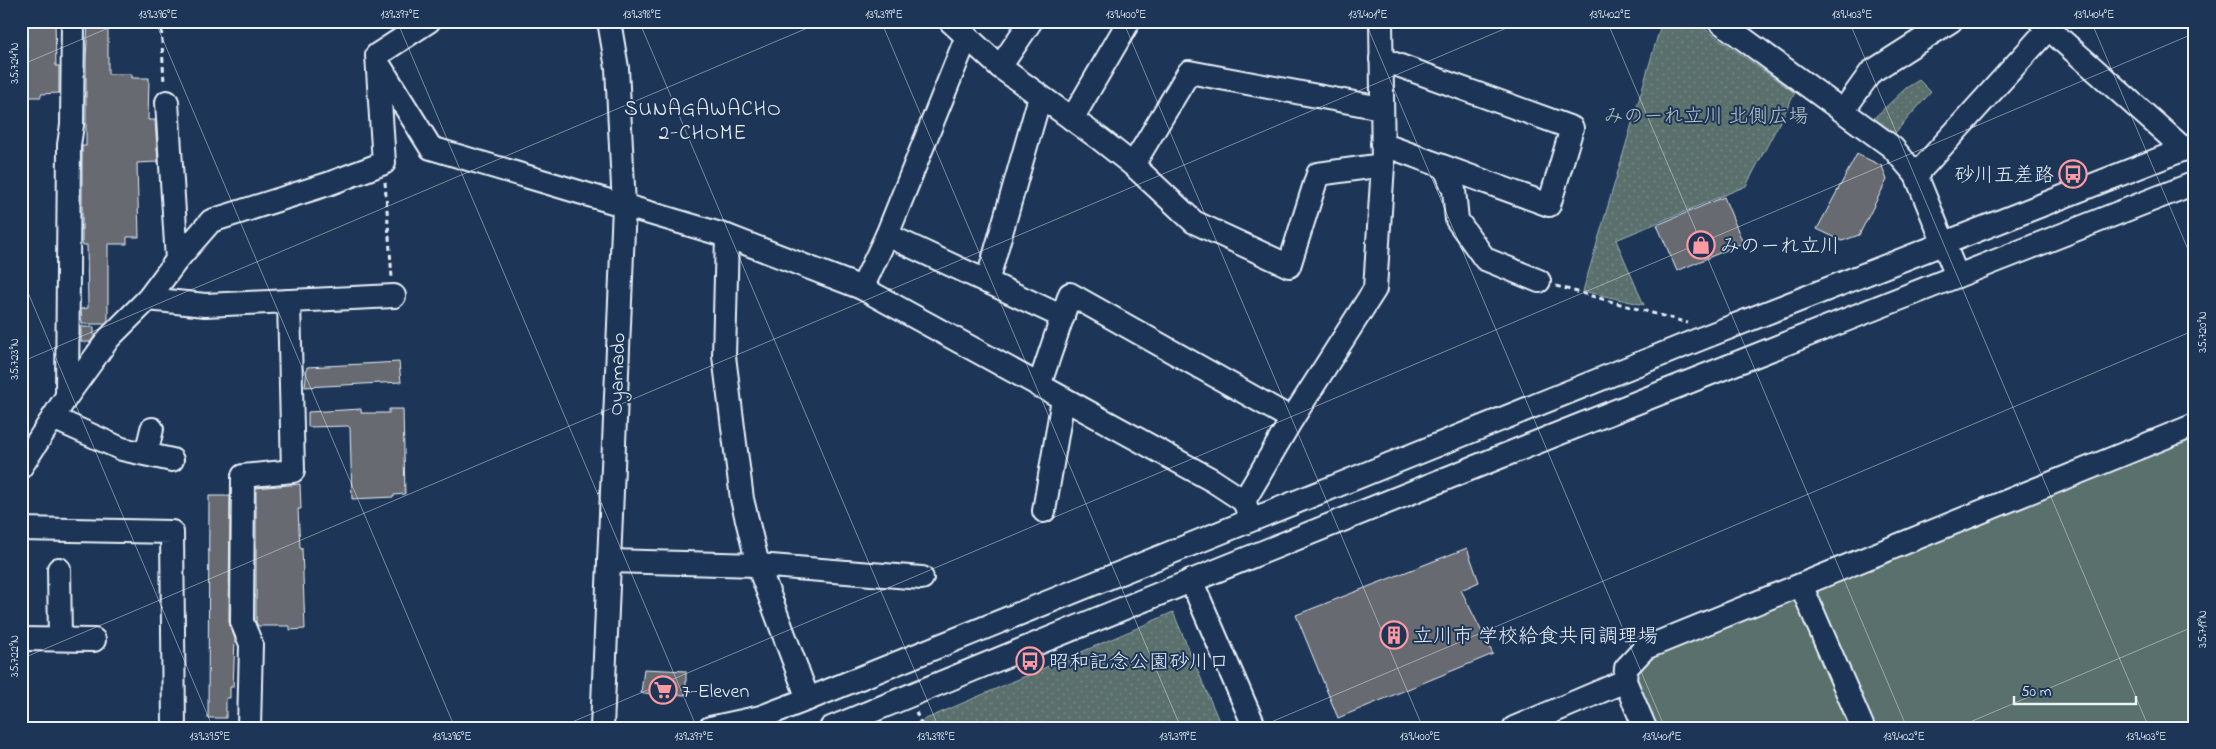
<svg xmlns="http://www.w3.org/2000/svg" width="2216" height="749" font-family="'Indie Flower','Klee One',sans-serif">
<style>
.green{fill:#5a706c;stroke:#a1b0b2}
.park{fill:url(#park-dots);stroke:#a1b0b2}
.building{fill:#676b71;stroke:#e8f1f8}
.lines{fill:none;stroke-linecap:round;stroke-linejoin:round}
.minor-casing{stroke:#e8f1f8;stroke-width:26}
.path{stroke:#e8f1f8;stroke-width:3;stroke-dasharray:5 4;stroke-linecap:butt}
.minor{stroke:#1d3557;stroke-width:22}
.ticks{fill:none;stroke:#e8f1f8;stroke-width:1;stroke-opacity:0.45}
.labels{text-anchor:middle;stroke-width:4;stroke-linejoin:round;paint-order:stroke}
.park-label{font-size:20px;fill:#b6c4c7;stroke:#1d3557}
.poi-label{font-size:20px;fill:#e8f1f8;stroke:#1d3557;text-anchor:start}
.street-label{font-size:20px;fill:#e8f1f8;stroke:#1d3557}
.neighbourhood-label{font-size:21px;letter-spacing:1px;fill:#e8f1f8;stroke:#1d3557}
.neatline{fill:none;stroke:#e8f1f8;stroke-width:2}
.ticks-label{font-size:12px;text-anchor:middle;fill:#e8f1f8}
</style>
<defs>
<pattern id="park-dots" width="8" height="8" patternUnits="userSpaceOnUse" patternTransform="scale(1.25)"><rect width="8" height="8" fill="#5a706c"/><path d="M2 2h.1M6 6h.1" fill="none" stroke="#728582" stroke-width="1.8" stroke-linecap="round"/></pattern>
</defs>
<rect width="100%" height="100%" fill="#1d3557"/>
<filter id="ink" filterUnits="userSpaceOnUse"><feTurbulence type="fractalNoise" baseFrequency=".02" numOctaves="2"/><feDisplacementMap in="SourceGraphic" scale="10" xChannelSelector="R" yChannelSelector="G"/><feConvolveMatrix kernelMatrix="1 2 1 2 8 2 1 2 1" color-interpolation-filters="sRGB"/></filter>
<g filter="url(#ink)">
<polygon class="green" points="2195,434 2195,728 1655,728 1635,679 1637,668 1647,657"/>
<g class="park">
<polygon points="1662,21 1694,21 1795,93 1746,186 1616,240 1644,305 1583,291"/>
<polygon points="1919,80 1931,92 1894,134 1874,118 1906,88"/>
<polygon points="1173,612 1222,728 905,728 1144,625"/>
</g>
<g class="building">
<polygon points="27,21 55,21 56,66 59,66 59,93 41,94 41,97 26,97"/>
<polygon points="88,21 108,21 108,74 132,74 132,78 149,78 148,120 155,120 158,162 137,163 139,237 127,237 127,244 108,244 108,320 105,324 82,324 81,309 88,308 87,245 82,245 82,146 86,146 86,60"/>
<polygon points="1857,154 1882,166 1887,180 1859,235 1842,241 1817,229"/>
<polygon points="1724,197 1743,243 1677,271 1657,225"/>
<polygon points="81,327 94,327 94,337 90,342 81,342"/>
<polygon points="399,362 401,382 305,387 307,367"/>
<polygon points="361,409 361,413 389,413 389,409 403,409 405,494 394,495 394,497 352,499 350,428 348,426 308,427 308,412"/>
<polygon points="300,484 301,509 298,509 300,548 302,548 305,629 290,630 290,626 258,626 256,622 256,488"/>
<polygon points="209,496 230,496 229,622 235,639 233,687 230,687 230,698 226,698 226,718 208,718"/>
<polygon points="1467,548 1479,582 1461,590 1493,654 1338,718 1296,615"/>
<polygon points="644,669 686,671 686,695 641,693"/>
</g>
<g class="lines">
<g class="minor-casing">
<g id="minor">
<polyline points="1719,21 1892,147 1916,175 1957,276"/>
<polyline points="2040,21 2184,149"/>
<polyline points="951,22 1000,67 1100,139 1133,165 1194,222 1289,266 1318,174 1383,165"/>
<polyline points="1381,59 1572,128 1549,205 1382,144"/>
<polyline points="378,63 431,148 727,236 862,288 1212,480 1244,501"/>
<polyline points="1000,67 1031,21"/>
<polyline points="167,102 177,260"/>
<polyline points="1843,111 1871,72 1951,21"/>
<polyline points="1072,119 1129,21"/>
<polyline points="1133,165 1189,72 1381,108"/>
<polyline points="1445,168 1454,190 1457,220 1485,259 1539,281"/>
<polyline points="1916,175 2048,29"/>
<polyline points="887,235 1063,317"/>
<polyline points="727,236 724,356 742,499 758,565 808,699"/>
<polyline points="987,282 1040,97"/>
<polyline points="862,288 887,235 967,36"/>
<polyline points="148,299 205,305 394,296"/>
<polyline points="1039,386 1070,294 1292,419"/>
<polyline points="67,396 69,145 72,125 73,21"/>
<polyline points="53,418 122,449 172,460"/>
<polyline points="146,454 152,429"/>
<polyline points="21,467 67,396 109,338 148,299 177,260 211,221 328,184 384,163 377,55 429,21"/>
<polyline points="1044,511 1063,399"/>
<polyline points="1249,514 1244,501 1292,419 1375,289 1383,165 1381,21"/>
<polyline points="21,529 172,532 174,728"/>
<polyline points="609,561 758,565 922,578"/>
<polyline points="59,569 60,639"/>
<polyline points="1191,580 1255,728"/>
<polyline points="1801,585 1863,728"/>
<polyline points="21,639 94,640"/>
<polyline points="1625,681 1645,728"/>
<polyline points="249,728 251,644 242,622 243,476 293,471 289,301"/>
<polyline points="602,728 624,206 617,68 609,21"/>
<polyline points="710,728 761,717 808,699 1700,339 2195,145"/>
<path d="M831,728C1284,541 1739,361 2195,183"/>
<polyline points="1514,728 1625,681 1626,668 1645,648 2195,425"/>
</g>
</g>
<g class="path">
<polyline points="161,21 164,84"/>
<polyline points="385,182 392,278"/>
<polyline points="1556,286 1688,323"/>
<polyline points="916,712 923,728"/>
</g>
<use href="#minor" class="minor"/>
</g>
</g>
<path class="ticks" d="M155,21L455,728M397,21L697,728M639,21L939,728M881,21L1181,728M1123,21L1423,728M1365,21L1665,728M1607,21L1907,728M1849,21L2149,728M2091,21L2195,266M21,65L125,21M21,276L213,728M21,362L824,21M21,659L1523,21M558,728L2195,33M1257,728L2195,330M1956,728L2195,626"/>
<defs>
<g id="bus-ring" transform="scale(1.4375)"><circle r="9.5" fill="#1d3557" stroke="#ff9aa2" stroke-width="1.5"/><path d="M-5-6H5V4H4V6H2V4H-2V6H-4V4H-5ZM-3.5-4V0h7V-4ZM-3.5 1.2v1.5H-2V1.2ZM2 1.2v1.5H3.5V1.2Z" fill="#ff9aa2"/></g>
<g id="shop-ring" transform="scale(1.4375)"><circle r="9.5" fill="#1d3557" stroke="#ff9aa2" stroke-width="1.5"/><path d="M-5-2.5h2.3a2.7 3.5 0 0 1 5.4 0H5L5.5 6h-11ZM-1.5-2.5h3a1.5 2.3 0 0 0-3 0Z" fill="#ff9aa2"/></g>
<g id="building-ring" transform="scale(1.4375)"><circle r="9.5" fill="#1d3557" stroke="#ff9aa2" stroke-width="1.5"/><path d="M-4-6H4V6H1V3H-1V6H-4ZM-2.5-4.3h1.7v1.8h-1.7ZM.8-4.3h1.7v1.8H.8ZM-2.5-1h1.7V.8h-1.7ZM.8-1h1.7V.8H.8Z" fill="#ff9aa2"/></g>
<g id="supermarket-ring" transform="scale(1.4375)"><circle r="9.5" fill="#1d3557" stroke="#ff9aa2" stroke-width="1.5"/><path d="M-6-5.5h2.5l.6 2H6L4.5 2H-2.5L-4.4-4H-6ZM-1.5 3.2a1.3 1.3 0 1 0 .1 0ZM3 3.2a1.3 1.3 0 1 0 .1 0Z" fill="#ff9aa2"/></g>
</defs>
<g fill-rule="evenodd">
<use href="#bus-ring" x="2073" y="174"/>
<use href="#shop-ring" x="1701" y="245"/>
<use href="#building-ring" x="1394" y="635"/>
<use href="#bus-ring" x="1030" y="661"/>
<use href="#supermarket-ring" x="663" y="690"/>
</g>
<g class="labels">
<g class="park-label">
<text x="1706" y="122">みのーれ立川 北側広場</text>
</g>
<g class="poi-label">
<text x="2054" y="181" text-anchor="end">砂川五差路</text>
<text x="1720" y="252">みのーれ立川</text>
<text x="1413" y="642">立川市 学校給食共同調理場</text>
<text x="1049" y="668">昭和記念公園砂川口</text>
<text x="682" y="697">7-Eleven</text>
</g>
<g class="street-label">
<text transform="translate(616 374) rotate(-88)" y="7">Oyamado</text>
</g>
<g class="neighbourhood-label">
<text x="703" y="115">SUNAGAWACHO<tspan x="703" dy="24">2-CHOME</tspan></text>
</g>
</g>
<rect width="2216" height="749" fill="none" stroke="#1d3557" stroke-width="55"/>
<path d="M2014 696v8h122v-8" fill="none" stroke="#e8f1f8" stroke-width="2.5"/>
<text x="2021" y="696" font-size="15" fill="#e8f1f8" stroke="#1d3557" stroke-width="4" paint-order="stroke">50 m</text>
<rect x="28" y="28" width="2160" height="694" class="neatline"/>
<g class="ticks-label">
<text x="158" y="18">139.396°E</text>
<text x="400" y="18">139.397°E</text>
<text x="642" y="18">139.398°E</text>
<text x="884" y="18">139.399°E</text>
<text x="1126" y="18">139.400°E</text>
<text x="1368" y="18">139.401°E</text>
<text x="1610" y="18">139.402°E</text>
<text x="1852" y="18">139.403°E</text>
<text x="2094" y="18">139.404°E</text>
<text transform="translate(14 63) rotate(-90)" y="4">35.724°N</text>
<text transform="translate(2202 332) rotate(-90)" y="4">35.720°N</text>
<text transform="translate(14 359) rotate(-90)" y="4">35.723°N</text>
<text transform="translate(2202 629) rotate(-90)" y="4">35.719°N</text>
<text transform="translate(14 656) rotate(-90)" y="4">35.722°N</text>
<text x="210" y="740">139.395°E</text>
<text x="452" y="740">139.396°E</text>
<text x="694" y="740">139.397°E</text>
<text x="936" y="740">139.398°E</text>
<text x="1178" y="740">139.399°E</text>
<text x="1420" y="740">139.400°E</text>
<text x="1662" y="740">139.401°E</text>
<text x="1904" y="740">139.402°E</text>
<text x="2146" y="740">139.403°E</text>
</g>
</svg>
